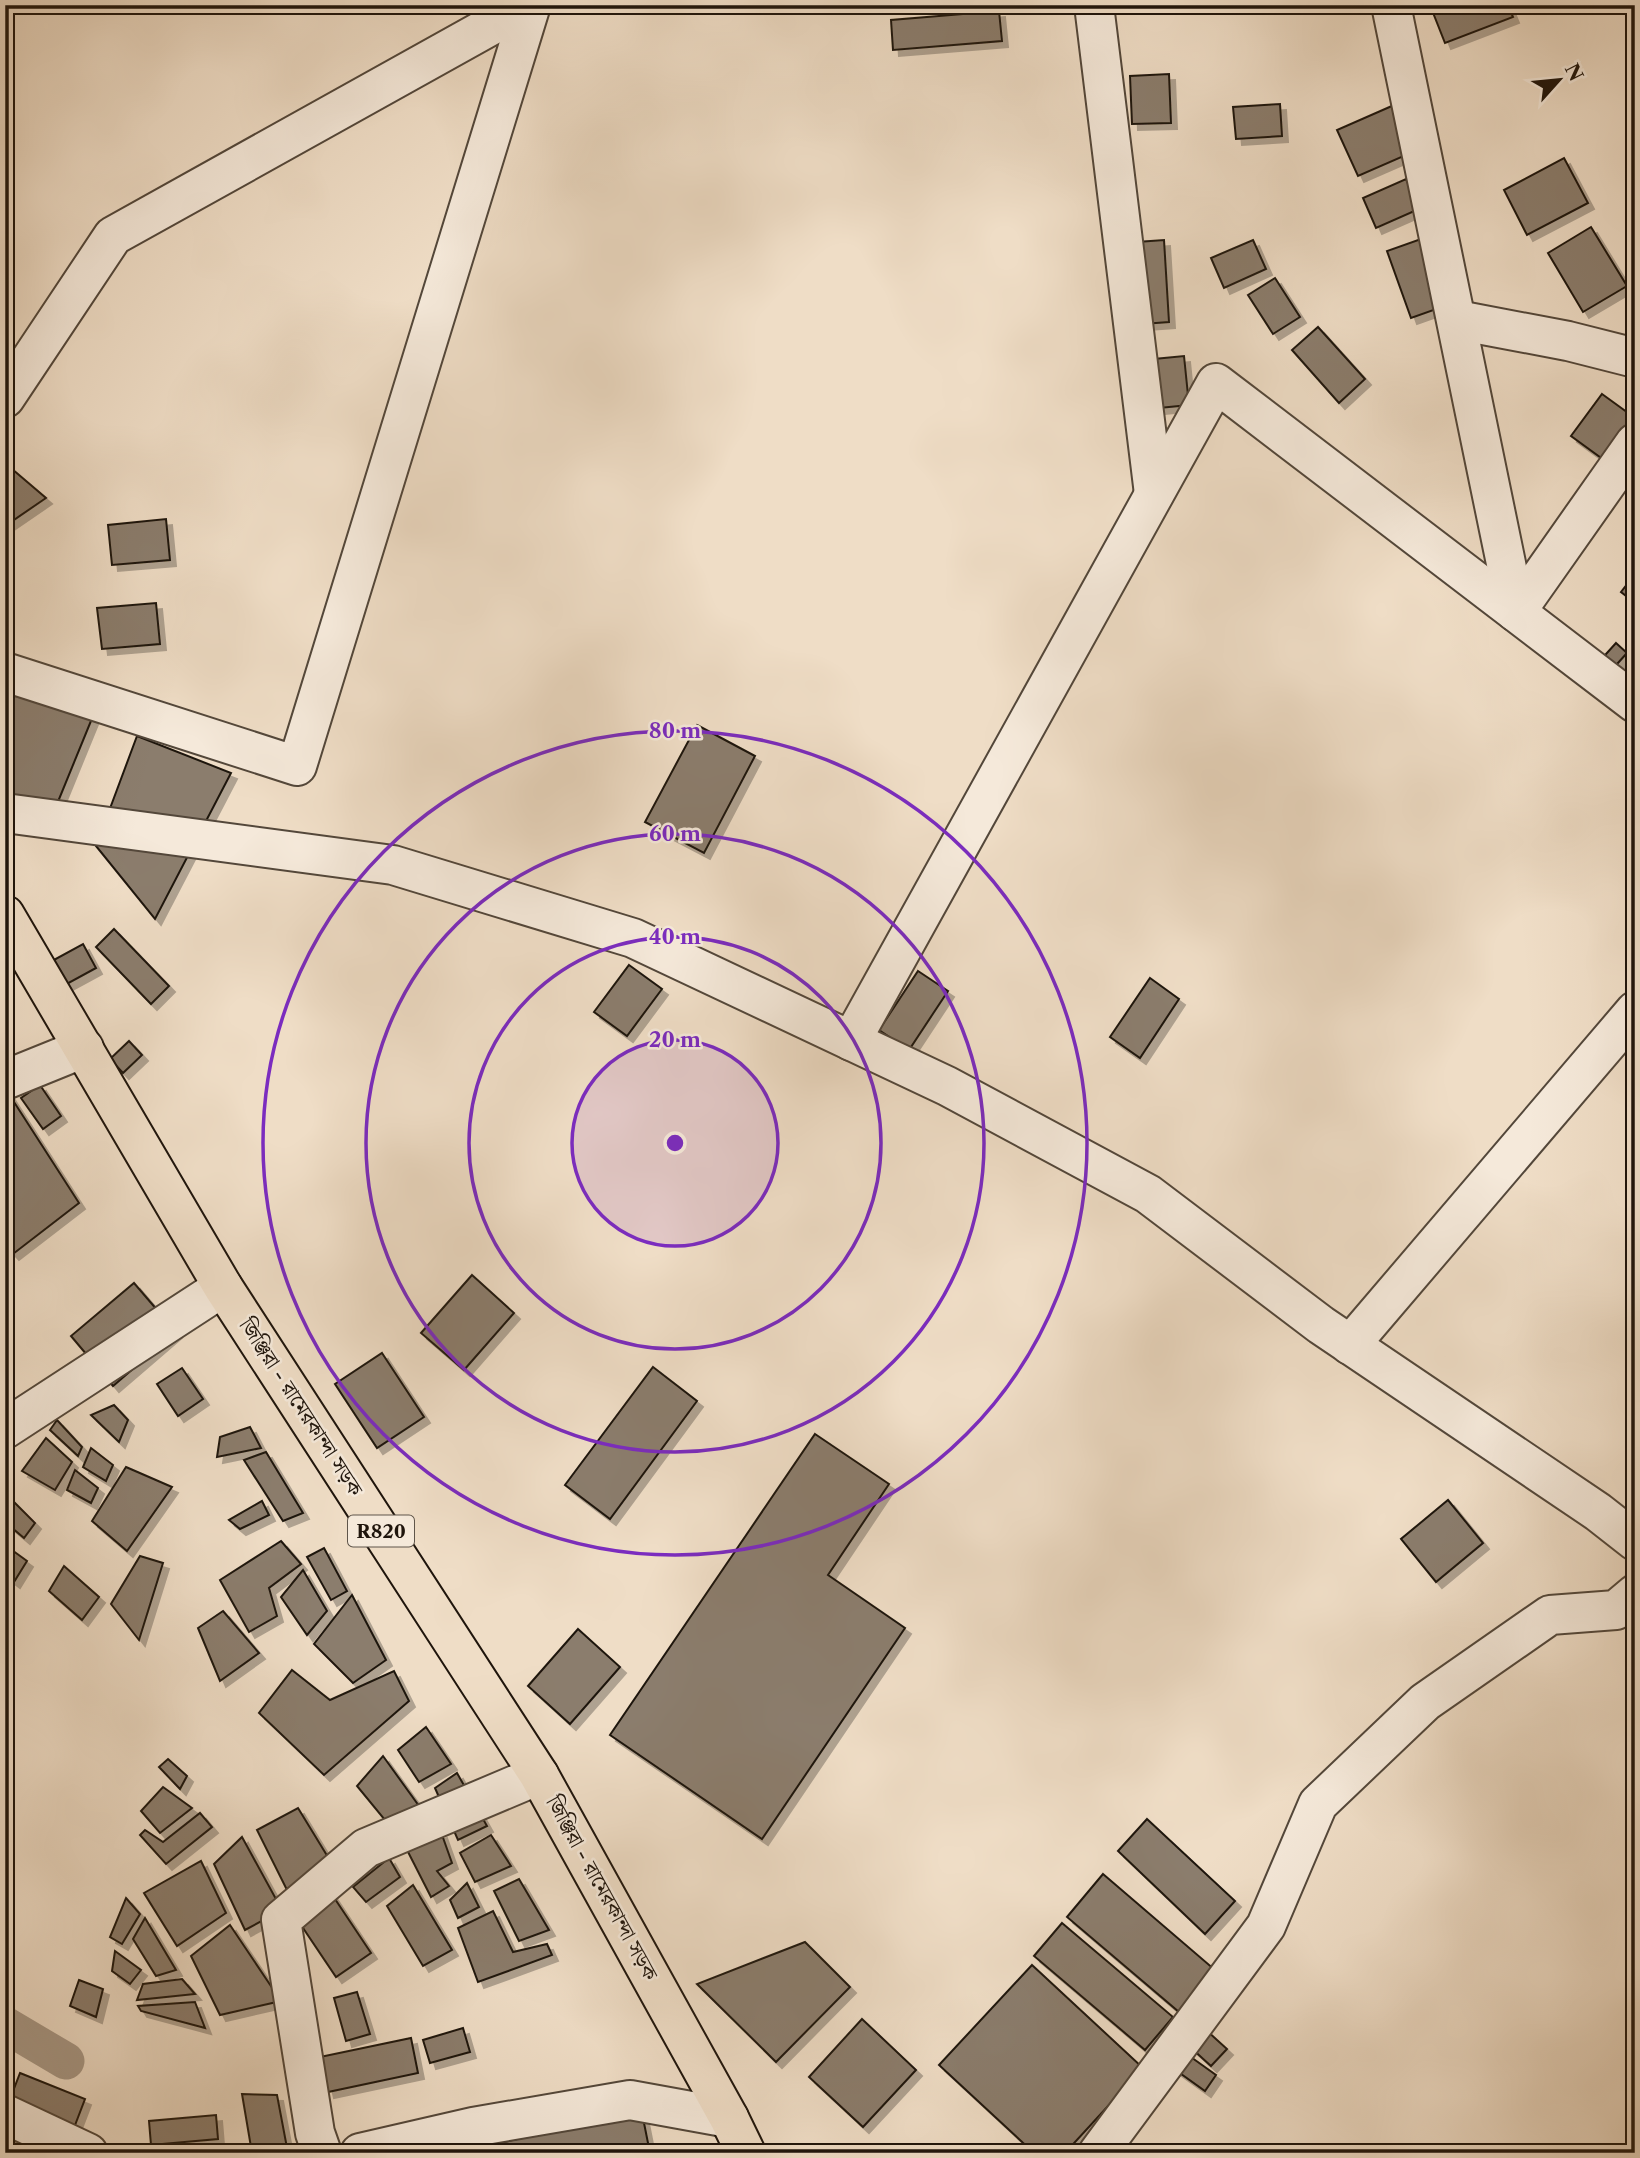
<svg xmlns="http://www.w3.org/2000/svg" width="1640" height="2158" font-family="'Libre Caslon Text','Noto Serif Bengali',serif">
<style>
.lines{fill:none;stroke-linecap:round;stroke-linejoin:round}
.canal{stroke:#a89987;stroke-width:37}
.building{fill:#8b7d6d;stroke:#1f150c;stroke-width:2;filter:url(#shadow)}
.minor-casing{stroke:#53473a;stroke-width:42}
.primary-casing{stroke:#1f150c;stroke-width:42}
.minor{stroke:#f5e9da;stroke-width:38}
.primary{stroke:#efddc6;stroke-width:38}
.ring{fill:none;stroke:#7b2cbf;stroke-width:3.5}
.labels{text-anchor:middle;stroke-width:5;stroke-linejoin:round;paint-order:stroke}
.shield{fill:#f5e9da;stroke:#5f554a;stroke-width:2}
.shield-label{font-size:19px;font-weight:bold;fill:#1f150c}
.street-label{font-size:21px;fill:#1f150c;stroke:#f5e9da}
.centre{fill:#7b2cbf;stroke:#f5e9da;stroke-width:3.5}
.ring-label{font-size:21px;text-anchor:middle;font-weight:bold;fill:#7b2cbf;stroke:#f5e9da;stroke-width:5;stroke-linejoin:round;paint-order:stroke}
</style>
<defs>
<filter id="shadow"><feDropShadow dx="6" dy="6" stdDeviation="0" flood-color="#0004"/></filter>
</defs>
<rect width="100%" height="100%" fill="#efddc6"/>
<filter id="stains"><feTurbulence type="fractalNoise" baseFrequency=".00286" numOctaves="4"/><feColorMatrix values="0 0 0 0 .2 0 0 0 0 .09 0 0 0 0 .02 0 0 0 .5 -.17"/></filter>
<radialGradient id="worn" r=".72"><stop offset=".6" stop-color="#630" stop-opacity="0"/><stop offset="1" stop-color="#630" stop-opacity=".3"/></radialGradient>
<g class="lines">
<polyline class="canal" points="5,2025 66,2061"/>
</g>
<g class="building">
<polygon points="1430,5 1508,5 1513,17 1445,43"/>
<polygon points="999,11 1002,41 893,50 891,20"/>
<polygon points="1169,74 1171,123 1132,124 1130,76"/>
<polygon points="1401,102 1413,152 1358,176 1337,130"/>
<polygon points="1280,104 1282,136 1236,139 1233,107"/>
<polygon points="1564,158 1588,203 1527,235 1504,190"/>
<polygon points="1406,179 1419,209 1376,228 1363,198"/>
<polygon points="1591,227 1627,286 1583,312 1548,253"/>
<polygon points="1421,239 1445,306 1411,318 1387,251"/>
<polygon points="1164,240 1169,322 1143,324 1137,242"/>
<polygon points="1253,240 1266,269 1224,288 1211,258"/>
<polygon points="1275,278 1300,317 1273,334 1248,295"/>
<polygon points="1318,327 1365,379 1339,403 1292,350"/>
<polygon points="1184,356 1189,405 1149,409 1144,360"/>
<polygon points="1602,394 1635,418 1604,460 1571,436"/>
<polygon points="5,463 46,498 5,526"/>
<polygon points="166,519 170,560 112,565 108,525"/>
<polygon points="1635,574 1635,603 1621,592"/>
<polygon points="156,603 160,644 102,649 97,608"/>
<polygon points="1616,643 1627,653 1608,674 1597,664"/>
<polygon points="5,688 93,716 55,809 5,797"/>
<polygon points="697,725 755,756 704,853 645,822"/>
<polygon points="137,736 231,773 155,919 96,846"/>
<polygon points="114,929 169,986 151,1004 96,947"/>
<polygon points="83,944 96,968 54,991 41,967"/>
<polygon points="629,965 662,989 627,1036 594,1012"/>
<polygon points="918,971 948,991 909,1050 879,1030"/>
<polygon points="1150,978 1179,999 1140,1058 1110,1037"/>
<polygon points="129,1041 142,1055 123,1073 110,1059"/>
<polygon points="40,1085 61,1116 43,1129 21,1098"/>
<polygon points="5,1088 79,1203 13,1254 5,1245"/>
<polygon points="472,1275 514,1313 464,1370 421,1333"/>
<polygon points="134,1283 176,1332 113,1386 71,1336"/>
<polygon points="382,1353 424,1417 377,1448 335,1384"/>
<polygon points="653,1367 697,1401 610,1519 565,1485"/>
<polygon points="182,1368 203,1399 178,1416 157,1384"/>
<polygon points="114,1405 128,1420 119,1442 91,1415"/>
<polygon points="57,1420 82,1447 78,1456 50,1430"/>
<polygon points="250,1427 261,1448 217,1457 220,1437"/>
<polygon points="815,1434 889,1484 828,1575 905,1628 762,1839 610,1735"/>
<polygon points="46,1438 72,1462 55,1490 22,1471"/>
<polygon points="91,1448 113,1465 106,1481 83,1467"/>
<polygon points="266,1452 303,1513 283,1521 244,1460"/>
<polygon points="126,1467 172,1487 127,1551 92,1521"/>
<polygon points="75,1470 98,1488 91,1503 67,1490"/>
<polygon points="5,1493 35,1523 24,1538 5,1522"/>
<polygon points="1448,1500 1483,1543 1436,1582 1401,1539"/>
<polygon points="262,1501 269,1515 240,1529 229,1520"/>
<polygon points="281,1541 301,1564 269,1588 277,1616 249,1632 220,1580"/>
<polygon points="5,1545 27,1561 14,1582 5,1575"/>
<polygon points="324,1548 347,1591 331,1600 307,1557"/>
<polygon points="140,1556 163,1563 139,1640 111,1604"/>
<polygon points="64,1566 99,1597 82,1620 49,1591"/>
<polygon points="303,1570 327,1611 307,1635 281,1597"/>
<polygon points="352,1595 386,1660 353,1683 314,1644"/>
<polygon points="223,1611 259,1653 220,1681 198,1628"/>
<polygon points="578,1629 620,1667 570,1724 528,1686"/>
<polygon points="292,1670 330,1700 394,1671 409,1701 324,1775 259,1713"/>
<polygon points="426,1727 451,1764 419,1782 398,1750"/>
<polygon points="383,1756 419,1806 389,1825 357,1786"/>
<polygon points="168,1759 187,1776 180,1789 159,1767"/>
<polygon points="457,1773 487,1826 458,1840 435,1788"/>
<polygon points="163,1787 192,1808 160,1833 141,1811"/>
<polygon points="298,1808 334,1867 291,1898 257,1830"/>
<polygon points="200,1813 212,1827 166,1864 140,1835 145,1830 163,1842"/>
<polygon points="1147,1819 1235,1901 1205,1934 1118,1851"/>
<polygon points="441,1832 452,1863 437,1871 449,1886 431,1897 405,1846"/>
<polygon points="491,1835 511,1866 475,1882 460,1853"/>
<polygon points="242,1837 282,1910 245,1930 214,1864"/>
<polygon points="389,1858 400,1877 366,1902 353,1887"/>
<polygon points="201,1861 226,1913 177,1946 144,1893"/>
<polygon points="1103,1874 1215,1970 1179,2012 1067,1917"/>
<polygon points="519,1879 549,1930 519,1941 494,1891"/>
<polygon points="467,1883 479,1907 458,1918 450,1900"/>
<polygon points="413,1885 452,1950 423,1966 387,1906"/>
<polygon points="329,1890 371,1953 336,1977 293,1913"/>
<polygon points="1635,1896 1635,1911 1627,1902"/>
<polygon points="126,1898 140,1914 122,1944 110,1937"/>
<polygon points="493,1911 513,1952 547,1944 552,1955 478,1982 458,1928"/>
<polygon points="145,1918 176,1970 156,1976 133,1939"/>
<polygon points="1062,1923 1173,2017 1145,2050 1034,1956"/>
<polygon points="230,1925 281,2001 220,2015 191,1956"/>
<polygon points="805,1942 850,1987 776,2062 697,1984"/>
<polygon points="115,1951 141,1970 130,1984 112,1971"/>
<polygon points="1032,1965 1143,2068 1065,2153 1034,2153 939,2065"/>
<polygon points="182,1979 195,1994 137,2000 143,1984"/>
<polygon points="79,1980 103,1989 96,2017 70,2006"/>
<polygon points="357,1992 370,2034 346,2041 334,1998"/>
<polygon points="195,2002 205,2028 141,2011 138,2006"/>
<polygon points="862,2019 916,2070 863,2127 809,2077"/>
<polygon points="463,2028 470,2052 430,2063 423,2040"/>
<polygon points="1206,2030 1227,2049 1211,2066 1190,2047"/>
<polygon points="411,2038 418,2073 328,2092 320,2057"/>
<polygon points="1181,2050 1216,2075 1205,2091 1170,2066"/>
<polygon points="20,2073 85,2099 72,2133 7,2107"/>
<polygon points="242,2094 277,2095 288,2153 252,2153"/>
<polygon points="642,2113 650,2153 451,2153"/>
<polygon points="216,2115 218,2139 151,2145 149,2121"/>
<polygon points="5,2119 60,2153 5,2153"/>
</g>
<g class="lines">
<g class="minor-casing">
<g id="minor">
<polyline points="1094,5 1154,494"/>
<polyline points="1391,5 1516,612"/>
<polyline points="1457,320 1568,341 1635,358"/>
<polyline points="5,398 113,236 528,5"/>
<polyline points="1516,612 1635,443"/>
<polyline points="5,672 297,766 531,5"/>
<polyline points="5,813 393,865 633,938 947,1086 1148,1194 1321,1325 1598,1512 1635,1541"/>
<polyline points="851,1041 1216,383 1635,703"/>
<polyline points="5,1080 84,1048"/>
<polyline points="1350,1345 1635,1011"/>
<polyline points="5,1429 223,1287"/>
<polyline points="5,2114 88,2153"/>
<polyline points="322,2153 315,2133 281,1920 366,1848 539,1775"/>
<polyline points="360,2153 473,2127 630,2100 729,2118"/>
<polyline points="1098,2153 1266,1926 1318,1804 1425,1702 1550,1615 1616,1610 1635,1594"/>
</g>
</g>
<g class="primary-casing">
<polyline id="primary" points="5,915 223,1287 539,1775 729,2118 746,2153"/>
</g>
<use href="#minor" class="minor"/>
<use href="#primary" class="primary"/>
</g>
<circle cx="675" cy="1143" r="103" fill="#7b2cbf" fill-opacity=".12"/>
<g class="ring">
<circle cx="675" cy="1143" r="103"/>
<circle cx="675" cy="1143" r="206"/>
<circle cx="675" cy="1143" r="309"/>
<circle cx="675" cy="1143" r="412"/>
</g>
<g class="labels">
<rect class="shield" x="348" y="1515.5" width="66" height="31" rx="5"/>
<g class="shield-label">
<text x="381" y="1538">R820</text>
</g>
<g class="street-label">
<text transform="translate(301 1407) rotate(57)" y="7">জিঞ্জিরা - রামেরকান্দা সড়ক</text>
<text transform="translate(602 1888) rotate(61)" y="7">জিঞ্জিরা - রামেরকান্দা সড়ক</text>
</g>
</g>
<circle cx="675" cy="1143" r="10" class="centre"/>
<g class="ring-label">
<text x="675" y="738">80 m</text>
<text x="675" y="841">60 m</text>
<text x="675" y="944">40 m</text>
<text x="675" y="1047">20 m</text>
</g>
<rect width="1640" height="2158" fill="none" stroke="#efddc6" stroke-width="28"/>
<rect x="7" y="7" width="1626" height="2144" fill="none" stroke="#1f150c" stroke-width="3.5"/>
<rect x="14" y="14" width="1612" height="2130" fill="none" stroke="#1f150c" stroke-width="2"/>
<g transform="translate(1559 80) rotate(63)" stroke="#f5e9da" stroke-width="5" paint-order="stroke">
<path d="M0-5L12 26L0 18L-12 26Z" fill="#1f150c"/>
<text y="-10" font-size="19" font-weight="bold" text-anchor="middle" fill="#1f150c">N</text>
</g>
<rect width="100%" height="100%" filter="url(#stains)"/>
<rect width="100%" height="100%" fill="url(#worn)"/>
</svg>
